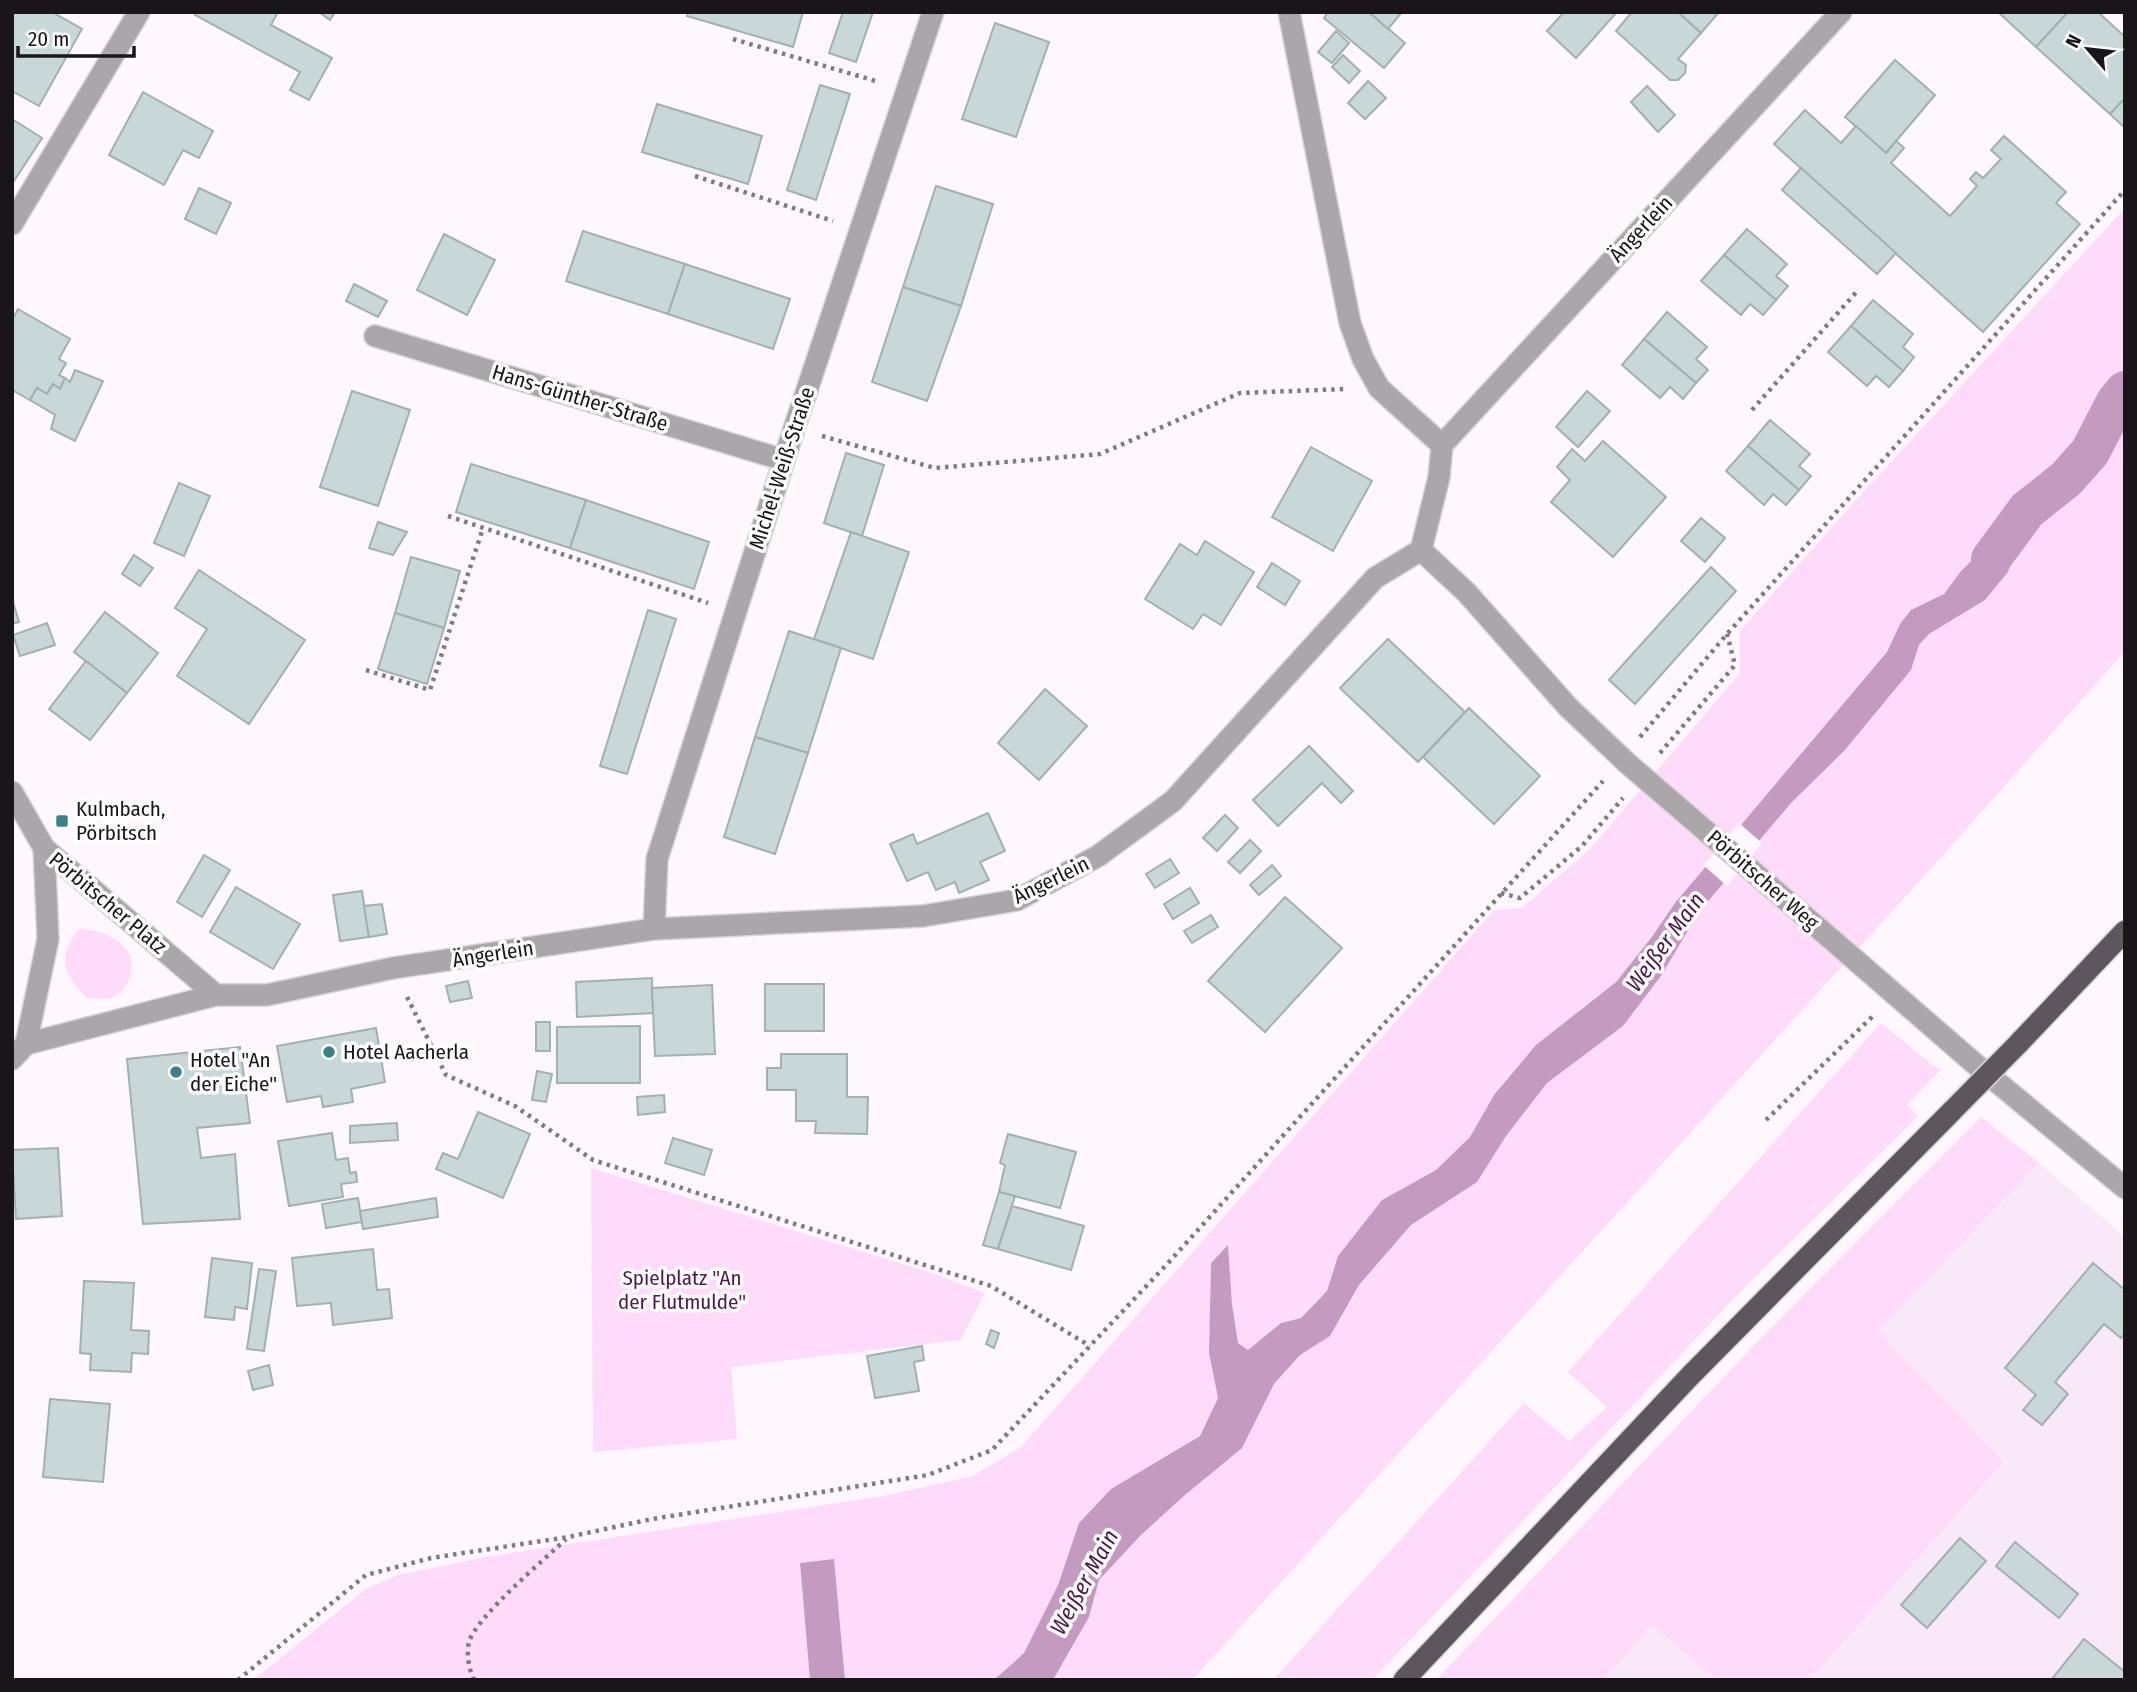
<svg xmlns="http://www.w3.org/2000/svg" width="2137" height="1692" font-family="'Fira Sans Condensed',sans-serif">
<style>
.built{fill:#f9e8f7}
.green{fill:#ffdbfb}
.water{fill:#c59ac1}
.pier{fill:#fef7fd}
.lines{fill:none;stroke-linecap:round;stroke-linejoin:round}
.canal{stroke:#c59ac1;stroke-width:40}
.building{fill:#c8d8d9;stroke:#a1b0b2;stroke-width:2}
.minor-casing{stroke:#d9d3d8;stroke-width:24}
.trunk-casing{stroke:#d9d3d8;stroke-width:24}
.path{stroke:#807b7f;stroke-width:4.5;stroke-dasharray:3.5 5;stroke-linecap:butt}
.minor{stroke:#aba6aa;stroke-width:21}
.trunk{stroke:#5e565e;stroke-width:21}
.minor-bridge-casing{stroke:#d9d3d8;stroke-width:24;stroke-linecap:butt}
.trunk-bridge-casing{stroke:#d9d3d8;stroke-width:24;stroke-linecap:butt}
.minor-bridge{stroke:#aba6aa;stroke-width:21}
.trunk-bridge{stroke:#5e565e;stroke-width:21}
.poi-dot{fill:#3a8289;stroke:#fff;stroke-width:2.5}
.labels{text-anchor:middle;stroke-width:7;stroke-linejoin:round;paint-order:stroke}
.street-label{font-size:21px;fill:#191518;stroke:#fff}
.poi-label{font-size:21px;fill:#191518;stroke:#fff;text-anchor:start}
.park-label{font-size:21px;fill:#4e1a4b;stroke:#fff}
.water-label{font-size:23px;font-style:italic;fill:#4e1a4c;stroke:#fff}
</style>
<rect width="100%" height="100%" fill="#fef7fd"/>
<g class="built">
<polygon points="2039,1163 2125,1237 2125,1680 1810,1680 2004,1463 1878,1331"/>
<polygon points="1652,1625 1716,1680 1604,1680"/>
</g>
<g class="green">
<polygon points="2125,208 2125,651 1925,875 1192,1680 1053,1680 1089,1617 1099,1580 1141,1535 1185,1495 1260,1410 1274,1384 1300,1355 1330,1336 1359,1285 1411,1225 1477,1182 1506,1136 1547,1083 1623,1026 1661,976 1699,912 1791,803 1844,751 1911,670 1919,645 1929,634 1985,600 2008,572 2013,557 2032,536 2016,500 2004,516 1993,540 1961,571 1944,594 1900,624 1887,652 1675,903 1651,938 1616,982 1584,1006 1494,1095 1470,1137 1436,1170 1382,1200 1338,1256 1327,1291 1301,1318 1281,1323 1248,1350 1238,1343 1232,1304 1228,1246 1211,1263 1209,1353 1218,1398 1200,1436 1111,1489 1079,1523 1058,1585 1024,1653 994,1680 845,1680 834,1560 800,1563 810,1680 253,1680 367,1588 398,1575 485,1557 883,1496 973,1476 1021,1447 1494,910 1522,908 1591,848 1740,673 1740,631 1846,511"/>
<path d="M80,928C96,931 114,934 125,948C139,964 129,992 110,998C103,1000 94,998 87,998C63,975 56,955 80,928Z"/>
<polygon points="1881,1023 1931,1064 1941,1069 1907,1105 1918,1116 1740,1292 1372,1680 1273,1680 1524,1403 1569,1441 1607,1407 1568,1372"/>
<polygon points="1981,1117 2039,1163 1878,1331 2004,1462 1810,1680 1716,1680 1652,1625 1604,1680 1436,1680 1758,1341"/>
<polygon points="591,1168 932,1273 985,1293 960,1340 731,1367 737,1439 593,1452"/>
</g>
<g class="water">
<polygon points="2015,499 2032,536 2013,557 2008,572 1985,600 1929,634 1919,645 1911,670 1844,751 1791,803 1699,912 1661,976 1623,1026 1547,1083 1506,1136 1477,1182 1411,1225 1359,1285 1330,1336 1300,1355 1274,1384 1242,1448 1185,1495 1141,1535 1099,1580 1089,1617 1053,1680 994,1680 1024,1653 1058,1585 1079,1523 1111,1489 1200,1436 1218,1398 1209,1353 1211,1263 1228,1245 1232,1304 1238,1343 1248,1350 1281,1323 1301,1318 1327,1291 1338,1256 1382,1200 1436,1170 1470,1137 1494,1095 1536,1045 1616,982 1651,938 1675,903 1887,652 1900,624 1911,610 1944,594 1961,571 1993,540 2004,516"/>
<polygon points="834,1559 845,1680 810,1680 800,1563"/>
</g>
<polygon class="pier" points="1739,823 1762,843 1727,886 1703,865"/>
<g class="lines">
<polyline class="canal" points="1991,559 2027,510 2066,479 2090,452 2116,402 2125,391"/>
</g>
<g class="building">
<polygon points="12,12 52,12 82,29 39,106 12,91"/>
<polygon points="197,12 278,12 271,25 332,58 309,100 290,90 300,72 195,15"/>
<polygon points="319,12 335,12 330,20"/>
<polygon points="688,12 803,12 793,47 687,16"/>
<polygon points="843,12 873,12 856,62 829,53"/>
<polygon points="1328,12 1369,12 1405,43 1384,68 1324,18"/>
<polygon points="1369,12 1402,12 1388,29"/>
<polygon points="1564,12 1617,12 1576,58 1547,31"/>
<polygon points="1632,12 1678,12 1701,33 1678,59 1686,65 1685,73 1678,80 1670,80 1616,31"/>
<polygon points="1678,12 1719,12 1701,33"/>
<polygon points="1998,12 2068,12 2036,47"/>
<polygon points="2068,12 2098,12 2125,37 2125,98 2110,114 2036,47"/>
<polygon points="995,23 1049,42 1016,137 962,119"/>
<polygon points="1336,31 1349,43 1332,63 1318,52"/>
<polygon points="1343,55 1360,71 1349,83 1332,67"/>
<polygon points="1895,60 1935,95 1886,153 1845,117"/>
<polygon points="1368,81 1386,98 1365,119 1348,103"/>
<polygon points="820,85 850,94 816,200 787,190"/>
<polygon points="1647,86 1675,115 1658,132 1631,102"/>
<polygon points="143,92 213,131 199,158 183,150 164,185 109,155"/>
<polygon points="2125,98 2125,128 2110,114"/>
<polygon points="657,104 762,136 748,184 642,152"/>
<polygon points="1805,110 1841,143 1856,126 1886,153 1896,141 1904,148 1891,163 1950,216 1977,186 1970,179 1976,172 1983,178 2001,159 1991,150 2004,136 2066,192 2056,203 2080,224 1983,332 1774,144"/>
<polygon points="12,119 42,138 12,184"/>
<polygon points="1801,168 1896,253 1877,274 1782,190"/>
<polygon points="936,186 993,204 961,306 903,287"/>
<polygon points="199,188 231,203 216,234 185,219"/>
<polygon points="1747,229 1787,264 1776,276 1788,286 1776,300 1724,255"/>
<polygon points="583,231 685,264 668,314 566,281"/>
<polygon points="444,234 495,260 467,315 417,290"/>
<polygon points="1724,255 1776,300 1763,315 1750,304 1741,315 1701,281"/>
<polygon points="685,264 790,299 773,349 668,314"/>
<polygon points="354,284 387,301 378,317 346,301"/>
<polygon points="903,287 961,306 927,401 872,382"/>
<polygon points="1873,300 1913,334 1903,347 1914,357 1903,371 1851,326"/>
<polygon points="18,309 70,339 59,359 66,363 59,375 65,378 60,389 53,384 47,394 37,388 30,400 12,390 12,320"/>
<polygon points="1667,312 1707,347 1696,359 1708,370 1696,383 1644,339"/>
<polygon points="1851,326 1903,371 1889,387 1876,376 1867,386 1828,352"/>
<polygon points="1644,339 1696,383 1683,399 1670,387 1660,398 1622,365"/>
<polygon points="75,370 103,381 75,441 51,429 55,415 30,400 37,388 47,394 53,384 60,389 65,378 70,382"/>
<polygon points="352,391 410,410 378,506 320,487"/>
<polygon points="1587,391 1610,411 1578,447 1556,427"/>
<polygon points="1770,420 1810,454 1799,466 1811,476 1799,490 1748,446"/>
<polygon points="1603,441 1666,497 1613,557 1551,502 1570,480 1557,467 1572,449 1585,461"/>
<polygon points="1748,446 1799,490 1786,505 1773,494 1764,505 1726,471"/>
<polygon points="1311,447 1372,481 1333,551 1272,517"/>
<polygon points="846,453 884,465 862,536 824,523"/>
<polygon points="471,464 586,500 570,548 456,512"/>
<polygon points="179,483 210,496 184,556 154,543"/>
<polygon points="586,500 709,542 694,589 570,548"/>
<polygon points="1701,518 1725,538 1705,562 1681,541"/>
<polygon points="378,522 407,532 393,555 369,548"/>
<polygon points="851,532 909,552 873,659 814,639"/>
<polygon points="1205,541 1254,572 1221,625 1203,614 1193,629 1145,599 1180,544 1197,555"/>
<polygon points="134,555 153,568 140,586 122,574"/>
<polygon points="411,557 460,571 444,628 395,613"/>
<polygon points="1272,563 1300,581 1285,605 1257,587"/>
<polygon points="1711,567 1736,591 1635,704 1609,680"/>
<polygon points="199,570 305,640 249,724 177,676 207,629 175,608"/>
<polygon points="12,598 19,622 12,624"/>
<polygon points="648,610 676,619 627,774 600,766"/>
<polygon points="105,612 158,653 127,693 74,652"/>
<polygon points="395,613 444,628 427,684 378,669"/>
<polygon points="47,623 55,645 20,656 13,635"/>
<polygon points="789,631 841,648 808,753 755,737"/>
<polygon points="1388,639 1465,712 1418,762 1340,688"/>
<polygon points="86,661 127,693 90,740 49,709"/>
<polygon points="1045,689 1087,726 1039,780 998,743"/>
<polygon points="1469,708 1540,776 1494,824 1423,757"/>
<polygon points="755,737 808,753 775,854 724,837"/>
<polygon points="1309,746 1353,791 1341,803 1322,783 1278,826 1253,800"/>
<polygon points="988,813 1005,851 980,862 989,880 959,893 955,882 936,890 928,872 907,881 890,844 913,834 917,844"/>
<polygon points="1225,815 1238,828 1217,851 1203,838"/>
<polygon points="1250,840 1261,851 1240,873 1228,862"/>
<polygon points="204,855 230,870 202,917 177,902"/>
<polygon points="1170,859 1179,873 1155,888 1146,874"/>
<polygon points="1272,865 1281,876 1259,895 1250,885"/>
<polygon points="236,887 300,924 273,969 210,932"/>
<polygon points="1190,888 1199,903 1173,919 1164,904"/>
<polygon points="362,891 369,937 340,941 333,895"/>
<polygon points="1285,897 1342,948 1265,1032 1208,981"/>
<polygon points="382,904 387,934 369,937 364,906"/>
<polygon points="1211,915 1218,927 1192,943 1184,931"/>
<polygon points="652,978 653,1013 577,1017 576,982"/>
<polygon points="468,981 472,998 450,1002 446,986"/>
<rect x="765" y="984" width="59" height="47"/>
<polygon points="712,985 715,1054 655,1056 652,988"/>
<rect x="536" y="1022" width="14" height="29"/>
<polygon points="640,1026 640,1083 557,1083 557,1027"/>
<polygon points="376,1028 385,1082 351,1089 353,1102 323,1107 321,1096 287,1102 277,1046"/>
<polygon points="240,1047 250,1123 197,1128 201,1158 235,1154 240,1219 143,1224 127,1059"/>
<polygon points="781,1054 847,1054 847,1097 868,1097 867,1134 815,1133 816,1121 796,1121 796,1090 767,1090 767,1068 781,1068"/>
<polygon points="537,1071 552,1074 546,1102 532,1100"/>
<polygon points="664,1095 665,1112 638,1115 637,1097"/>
<polygon points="478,1112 530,1134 503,1198 436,1169 443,1153 458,1159"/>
<polygon points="397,1123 398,1140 350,1143 350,1126"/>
<polygon points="332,1133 336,1160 348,1158 350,1173 356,1172 357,1182 341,1184 343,1197 289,1206 278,1141"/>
<polygon points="1008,1134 1076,1152 1060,1208 999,1192 1005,1165 1000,1163"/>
<polygon points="673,1138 712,1150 704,1175 665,1163"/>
<polygon points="58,1148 62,1216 16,1219 12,1150"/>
<polygon points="999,1192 1015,1196 998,1249 983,1245"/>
<polygon points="358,1198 362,1222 326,1228 322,1204"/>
<polygon points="436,1198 438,1217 363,1229 360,1211"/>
<polygon points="1012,1206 1084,1226 1071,1270 998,1249"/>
<polygon points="373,1249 377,1290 389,1289 392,1318 333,1325 331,1303 297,1306 292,1258"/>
<polygon points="212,1258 252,1263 247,1309 235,1307 234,1320 205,1317"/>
<polygon points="2093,1263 2125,1290 2125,1333 2121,1338 2104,1324 2055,1382 2068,1394 2042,1425 2023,1410 2036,1395 2005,1368"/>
<polygon points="259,1269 276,1271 264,1351 247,1349"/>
<polygon points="84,1281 134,1283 131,1330 149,1331 148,1354 132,1353 131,1372 90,1370 91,1354 80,1353"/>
<polygon points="991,1330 999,1333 994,1348 986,1344"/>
<polygon points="922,1346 924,1360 914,1362 919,1391 875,1398 867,1356"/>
<polygon points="269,1365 273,1385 253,1390 248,1371"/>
<polygon points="50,1399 110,1404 103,1482 43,1477"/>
<polygon points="1960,1538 1986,1561 1927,1628 1901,1605"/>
<polygon points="2015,1542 2078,1594 2059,1618 1996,1566"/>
<polygon points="2084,1639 2125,1672 2125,1680 2051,1680"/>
</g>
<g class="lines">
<g class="minor-casing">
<g id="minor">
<polyline points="1289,12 1350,323 1363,359 1379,388 1442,445"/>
<polyline points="12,224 139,12"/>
<polyline points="375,336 784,460"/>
<polyline points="1421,550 1467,593 1568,707 1627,763"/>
<polyline points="12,792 44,848 216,995"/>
<polyline points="654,929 657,859 794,429 933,12"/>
<polyline points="1838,945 1974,1063 2125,1188"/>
<polyline points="26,1044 216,995 267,995 393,968 654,929 923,916 1017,900 1098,856 1173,801 1375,578 1421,550 1439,477 1442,445 1841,12"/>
<polyline points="12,1059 26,1044 48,939 44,848"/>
</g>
</g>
<g class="trunk-casing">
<g id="trunk">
<polyline points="2018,1044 2125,931"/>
<polyline points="1404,1680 1690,1376 1953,1110"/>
</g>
</g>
<g class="path">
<polyline points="733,39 879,82"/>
<polyline points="695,176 833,221"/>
<polyline points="1752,410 1859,289"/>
<polyline points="822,436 935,468 1100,454 1240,393 1345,389"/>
<polyline points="448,516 708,603"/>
<polyline points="366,670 430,690 483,528"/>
<polyline points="1640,737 1727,634 2125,190"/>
<polyline points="1660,753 1735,665 1727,634"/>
<polyline points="1501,893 1520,898 1582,846 1623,798"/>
<polyline points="407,997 446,1075 515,1106 593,1160 991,1286 1090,1346"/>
<polyline points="1766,1120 1874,1015"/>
<polyline points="238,1680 366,1575 431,1558 568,1537 652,1519 928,1475 992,1450 1169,1262 1603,781"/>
<path d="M474,1680C469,1670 466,1653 469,1642C476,1617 545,1559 566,1539"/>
</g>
<use href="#minor" class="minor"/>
<use href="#trunk" class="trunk"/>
<g class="minor-bridge-casing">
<polyline id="minor-bridge" points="1627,763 1838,945"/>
</g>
<g class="trunk-bridge-casing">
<polyline id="trunk-bridge" points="1953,1110 2018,1044"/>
</g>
<use href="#minor-bridge" class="minor-bridge"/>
<use href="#trunk-bridge" class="trunk-bridge"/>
</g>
<g class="poi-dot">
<rect x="55" y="814" width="14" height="14" rx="3.5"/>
<circle cx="329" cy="1052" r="7"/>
<circle cx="176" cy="1072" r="7"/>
</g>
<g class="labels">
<g class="street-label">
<text transform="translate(1641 229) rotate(-47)" y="7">Ängerlein</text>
<text transform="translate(580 398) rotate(17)" y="7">Hans-Günther-Straße</text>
<text transform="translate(782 468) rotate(-72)" y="7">Michel-Weiß-Straße</text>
<text transform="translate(1051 880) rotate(-26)" y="7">Ängerlein</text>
<text transform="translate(1763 880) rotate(41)" y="7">Pörbitscher Weg</text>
<text transform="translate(108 903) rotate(40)" y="7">Pörbitscher Platz</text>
<text transform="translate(493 954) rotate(-9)" y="7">Ängerlein</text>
</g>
<g class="poi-label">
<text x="76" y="816">Kulmbach,<tspan x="76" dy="24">Pörbitsch</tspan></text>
<text x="343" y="1059">Hotel Aacherla</text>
<text x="190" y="1067">Hotel "An<tspan x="190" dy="24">der Eiche"</tspan></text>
</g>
<g class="park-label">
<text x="682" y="1285">Spielplatz "An<tspan x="682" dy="24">der Flutmulde"</tspan></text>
</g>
<g class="water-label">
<text transform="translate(1665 942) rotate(-54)" y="8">Weißer Main</text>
<text transform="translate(1084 1582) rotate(-61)" y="8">Weißer Main</text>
</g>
</g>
<rect width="2137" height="1692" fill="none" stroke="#191518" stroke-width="28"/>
<g transform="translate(2088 49) rotate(298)" stroke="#ffffff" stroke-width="5" paint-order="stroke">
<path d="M0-5L12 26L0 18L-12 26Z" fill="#191518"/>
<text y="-10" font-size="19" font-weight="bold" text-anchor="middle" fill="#191518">N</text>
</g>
<path d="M18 46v10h116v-10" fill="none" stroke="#191518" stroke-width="3.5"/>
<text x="28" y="46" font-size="21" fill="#191518" stroke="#ffffff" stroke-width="5" paint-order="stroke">20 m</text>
</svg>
